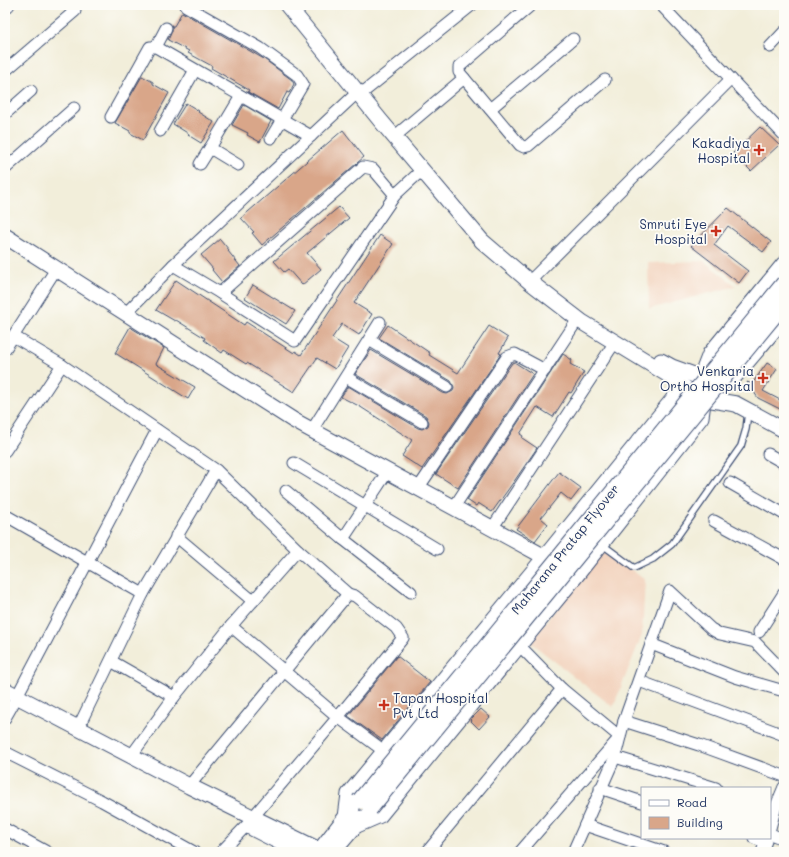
<svg xmlns="http://www.w3.org/2000/svg" width="789" height="857" font-family="Mali,sans-serif">
<style>
.built{fill:#f3d4bf}
.building{fill:#d9a689}
.lines{fill:none;stroke-linecap:round;stroke-linejoin:round}
.lane-casing{stroke:#3b4c71;stroke-width:8}
.street-casing{stroke:#3b4c71;stroke-width:13}
.secondary-casing{stroke:#3b4c71;stroke-width:17}
.lane{stroke:#fff;stroke-width:5.5}
.street{stroke:#fff;stroke-width:11}
.secondary{stroke:#fff;stroke-width:15}
.secondary-bridge-casing{stroke:#3b4c71;stroke-width:17;stroke-linecap:butt}
.secondary-bridge{stroke:#fff;stroke-width:15}
.poi-dot{fill:#c8321e;stroke:#fdfcf7;stroke-width:1.5}
.labels{text-anchor:middle;stroke-width:3.5;stroke-linejoin:round;paint-order:stroke}
.poi-label{font-size:13px;fill:#1b2f5e;stroke:#fdfcf7;text-anchor:end}
.street-label{font-size:13px;fill:#1b2f5e;stroke:#fdfcf7}
</style>
<rect width="100%" height="100%" fill="#fdfcf7"/>
<filter id="ink" filterUnits="userSpaceOnUse"><feTurbulence type="fractalNoise" baseFrequency=".025" numOctaves="2"/><feDisplacementMap in="SourceGraphic" scale="8" xChannelSelector="R" yChannelSelector="G"/><feConvolveMatrix kernelMatrix="1 2 1 2 8 2 1 2 1" color-interpolation-filters="sRGB"/></filter>
<filter id="wash" filterUnits="userSpaceOnUse"><feTurbulence type="fractalNoise" baseFrequency=".012" numOctaves="4" result="noise"/><feDisplacementMap in="SourceGraphic" scale="16" xChannelSelector="R" yChannelSelector="G"/><feGaussianBlur stdDeviation="0.9" result="paint"/><feColorMatrix in="noise" values="0 0 0 0 0 0 0 0 0 0 0 0 0 0 0 0 0 1.4 0 .05"/><feComposite in="paint" operator="in"/></filter>
<g filter="url(#wash)">
<rect width="100%" height="100%" fill="#f2eeda"/>
<g class="built">
<polygon points="704,261 736,286 649,309 648,263"/>
<polygon points="604,549 645,580 642,635 613,707 530,642"/>
</g>
<g id="blocks">
<g class="building">
<polygon points="182,12 264,59 292,80 294,84 289,93 287,92 278,109 248,92 249,90 211,68 212,66 188,53 189,51 168,40 172,31 172,26 174,26"/>
<polygon points="142,76 153,82 153,84 169,93 143,140 130,133 130,131 115,123"/>
<polygon points="186,103 199,111 198,112 214,122 201,143 188,135 189,134 173,124"/>
<polygon points="244,105 271,121 260,142 247,135 248,133 232,125"/>
<polygon points="760,127 779,145 751,171 733,153"/>
<polygon points="343,130 364,157 262,245 252,233 254,232 241,218"/>
<polygon points="339,207 349,218 307,253 321,269 302,285 288,269 284,272 274,261"/>
<polygon points="728,208 771,242 763,252 728,226 714,245 748,271 739,283 691,246"/>
<polygon points="380,235 393,244 354,303 372,314 359,335 342,324 332,338 348,348 335,369 317,358 294,392 247,363 246,364 224,350 222,353 204,340 205,338 176,320 175,321 156,310 176,280 244,325 246,322 294,353 295,351 301,355"/>
<polygon points="220,239 229,250 228,251 240,266 222,282 212,270 213,269 201,255"/>
<polygon points="253,285 295,311 286,324 245,298"/>
<polygon points="388,325 430,353 429,355 458,373 489,326 508,338 499,353 501,354 422,469 402,456 412,440 359,406 341,397 348,386 418,428 422,429 428,426 429,422 426,416 355,374 371,350 443,393 447,394 453,391 454,387 451,381 379,338"/>
<polygon points="130,327 164,348 156,364 195,387 188,399 115,353"/>
<polygon points="563,354 572,360 570,364 584,372 571,393 569,392 553,417 537,407 520,434 523,436 522,438 537,448 515,480 492,512 478,503 476,506 467,500"/>
<polygon points="514,362 533,374 458,488 436,474 512,363"/>
<polygon points="767,363 777,369 763,391 784,402 784,411 758,398 747,382 753,385 754,381"/>
<polygon points="559,472 581,488 571,501 561,493 541,518 548,524 535,541 516,529"/>
<polygon points="397,656 430,682 382,740 348,716"/>
<polygon points="481,709 490,717 479,729 470,720"/>
</g>
</g>
</g>
<g filter="url(#ink)">
<use href="#blocks" fill-opacity="0" stroke="#3b4c71" stroke-width="1"/>
<g class="lines">
<g class="lane-casing">
<polyline id="lane" points="603,545 634,568 653,559 672,544 741,446 746,429 748,412"/>
</g>
<g class="street-casing">
<g id="street">
<polyline points="531,5 459,67 459,72 520,145 524,147 528,146 605,80"/>
<polyline points="661,5 784,135"/>
<polyline points="186,6 260,48 297,75 303,84 271,138"/>
<polyline points="5,9 9,5"/>
<polyline points="156,47 166,28"/>
<polyline points="770,47 784,32"/>
<polyline points="5,71 75,11 69,5"/>
<polyline points="490,109 573,39"/>
<polyline points="5,114 31,91"/>
<polyline points="111,117 150,47 156,47 311,136"/>
<polyline points="160,131 195,70"/>
<polyline points="400,132 464,78"/>
<polyline points="200,164 210,148"/>
<polyline points="238,165 210,148 241,96"/>
<polyline points="5,169 74,108"/>
<polyline points="173,265 220,293 295,341 395,195 422,170"/>
<polyline points="535,276 731,79"/>
<polyline points="220,293 363,167 373,169 395,195"/>
<polyline points="126,313 173,265 358,92 366,90 472,5"/>
<polyline points="369,340 447,387"/>
<polyline points="5,349 56,269"/>
<polyline points="62,365 216,470 143,594"/>
<polyline points="346,377 422,422"/>
<polyline points="312,430 380,322"/>
<polyline points="5,451 62,365 13,336"/>
<polyline points="768,454 784,463"/>
<polyline points="294,463 437,549"/>
<polyline points="730,483 784,514"/>
<polyline points="419,487 507,357 515,354 545,370"/>
<polyline points="286,491 343,539 411,592"/>
<polyline points="454,507 578,319"/>
<polyline points="5,515 143,594 78,728"/>
<polyline points="714,521 784,559"/>
<polyline points="493,527 615,342"/>
<polyline points="176,536 253,601"/>
<polyline points="343,539 388,471"/>
<polyline points="231,626 338,717 384,751"/>
<polyline points="759,632 784,593"/>
<polyline points="651,644 735,677 784,691"/>
<polyline points="519,645 562,689 620,737 520,852"/>
<polyline points="111,661 174,697"/>
<polyline points="639,681 784,735"/>
<polyline points="17,696 157,430"/>
<polyline points="5,718 13,704"/>
<polyline points="624,721 699,745 784,776"/>
<polyline points="5,752 102,801 194,852"/>
<polyline points="131,756 174,697 231,626 298,550"/>
<polyline points="615,757 716,788"/>
<polyline points="189,786 348,594 298,550 216,470"/>
<polyline points="600,788 642,802"/>
<polyline points="253,817 338,717 403,638 396,628 355,596 348,594"/>
<polyline points="585,825 664,852"/>
<polyline points="770,828 776,806 784,787"/>
<polyline points="5,829 47,852"/>
<polyline points="770,834 784,839"/>
<polyline points="754,838 765,842"/>
<polyline points="221,852 247,825"/>
<polyline points="427,852 562,689"/>
<polyline points="573,852 615,757 624,721 670,591 711,629 720,634 755,642 784,672"/>
<polyline points="762,852 767,838"/>
</g>
</g>
<g class="secondary-casing">
<g id="secondary">
<polyline points="287,5 380,120 482,241 530,282 582,322 667,374 688,390 674,398 545,557 349,794 346,817"/>
<polyline points="5,236 293,420 545,557"/>
<polyline points="661,361 672,367 694,375"/>
<polyline points="703,372 710,354 784,264"/>
<polyline points="718,384 735,376 784,318"/>
<polyline points="712,400 736,404 784,430"/>
<polyline points="5,690 189,786 313,847"/>
<polyline points="357,825 380,815 575,577 701,417 703,403"/>
<polyline points="250,827 299,852"/>
<polyline points="324,845 352,809"/>
<polyline points="333,852 362,818"/>
</g>
</g>
<use href="#lane" class="lane"/>
<use href="#street" class="street"/>
<use href="#secondary" class="secondary"/>
<g class="secondary-bridge-casing">
<g id="secondary-bridge">
<polyline points="359,801 784,283"/>
<polyline points="370,809 784,304"/>
</g>
</g>
<use href="#secondary-bridge" class="secondary-bridge"/>
</g>
</g>
<g class="poi-dot">
<path d="M757 144h4v4h4v4h-4v4h-4v-4h-4v-4h4z"/>
<path d="M714 225h4v4h4v4h-4v4h-4v-4h-4v-4h4z"/>
<path d="M761 372h4v4h4v4h-4v4h-4v-4h-4v-4h4z"/>
<path d="M382 699h4v4h4v4h-4v4h-4v-4h-4v-4h4z"/>
</g>
<g class="labels">
<g class="poi-label">
<text x="750" y="148">Kakadiya<tspan x="750" dy="15">Hospital</tspan></text>
<text x="707" y="229">Smruti Eye<tspan x="707" dy="15">Hospital</tspan></text>
<text x="754" y="376">Venkaria<tspan x="754" dy="15">Ortho Hospital</tspan></text>
<text x="393" y="703" text-anchor="start">Tapan Hospital<tspan x="393" dy="15">Pvt Ltd</tspan></text>
</g>
<g class="street-label">
<text transform="translate(565 549) rotate(-51)" y="5">Maharana Pratap Flyover</text>
</g>
</g>
<rect width="789" height="857" fill="none" stroke="#fdfcf7" stroke-width="20"/>
<rect x="641" y="787" width="130" height="52" fill="#fdfcf7" stroke="#a3aaba"/>
<rect x="649" y="800" width="20" height="6" fill="#ffffff" stroke="#a3aaba"/>
<text x="677" y="807" font-size="12" fill="#1b2f5e">Road</text>
<rect x="649" y="817" width="20" height="12" fill="#d9a689" stroke="#a3aaba"/>
<text x="677" y="827" font-size="12" fill="#1b2f5e">Building</text>
</svg>
